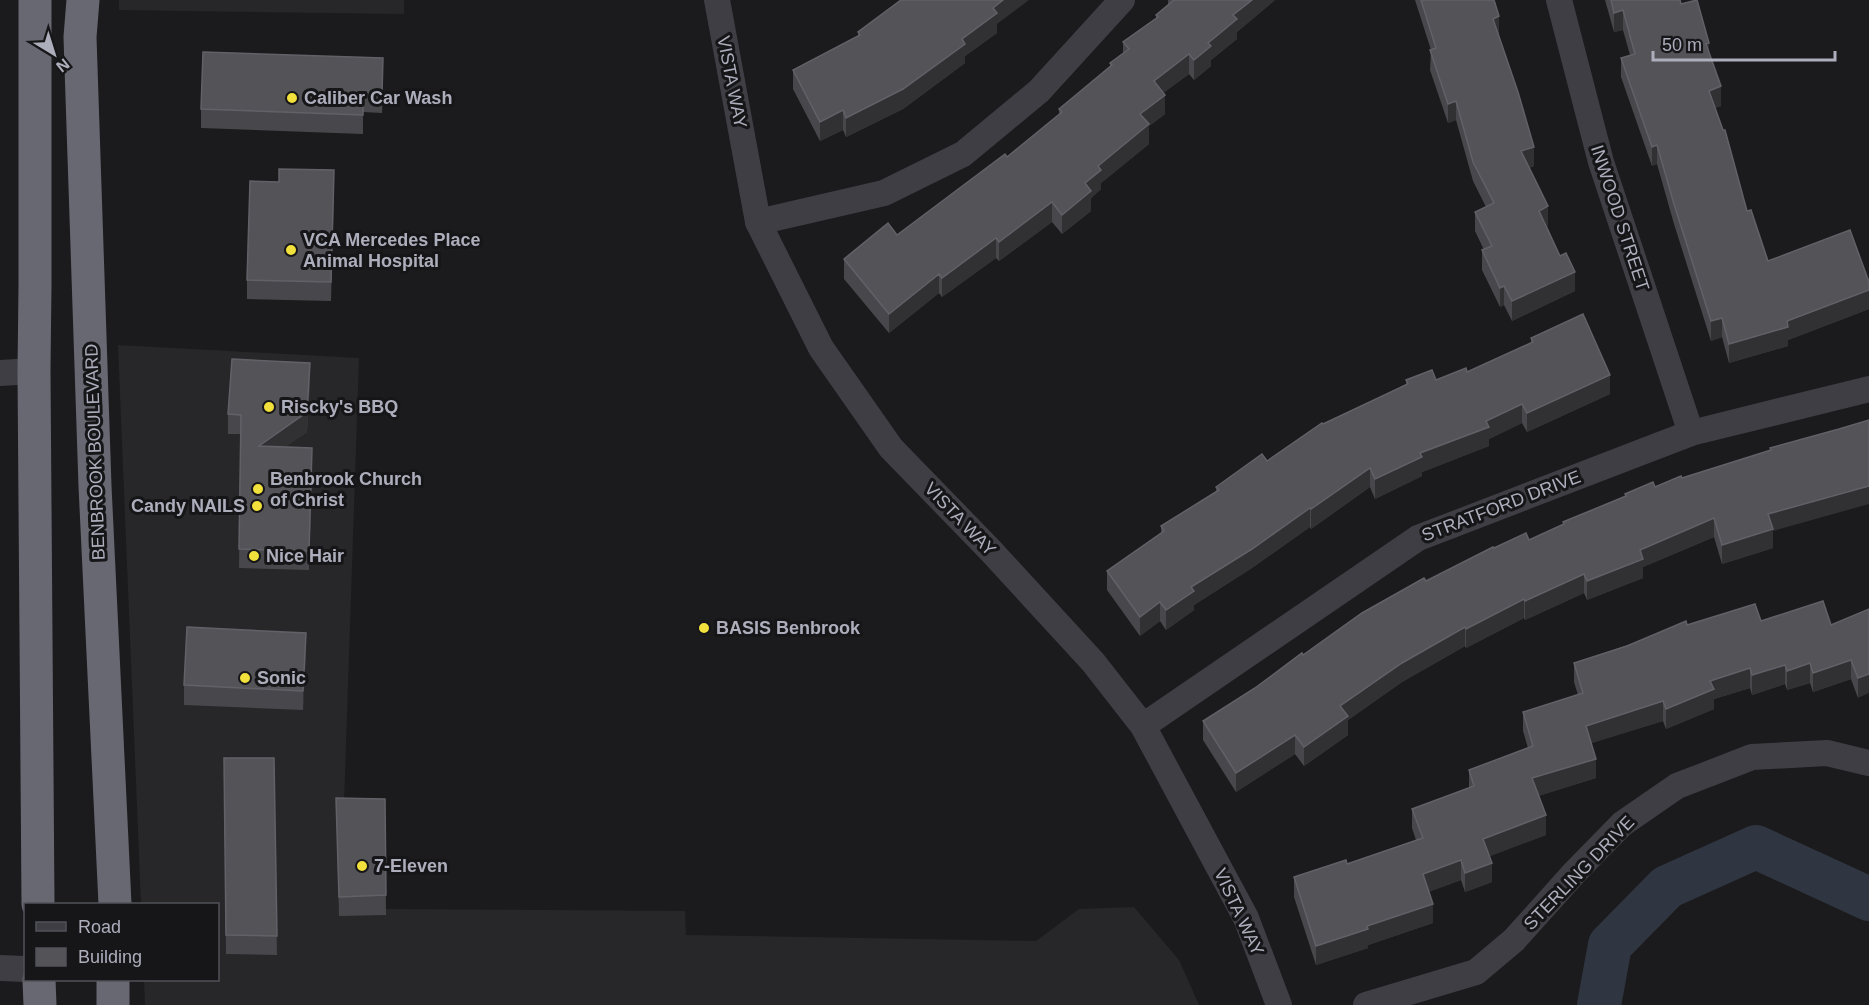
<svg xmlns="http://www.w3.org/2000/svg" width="1869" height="1005" font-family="Arial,sans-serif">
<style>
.built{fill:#27272a}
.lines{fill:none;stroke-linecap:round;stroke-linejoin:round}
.river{stroke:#303641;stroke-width:44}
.minor{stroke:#3e3e44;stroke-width:26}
.highway{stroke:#686873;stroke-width:33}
.wall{fill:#48484c}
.shaded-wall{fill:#313134}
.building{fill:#535358;stroke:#616168;stroke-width:1.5}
.poi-dot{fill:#f2e13d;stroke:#161618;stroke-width:2}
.labels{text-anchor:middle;stroke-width:6;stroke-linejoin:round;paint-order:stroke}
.street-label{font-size:18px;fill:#adaebc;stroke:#161618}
.poi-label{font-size:18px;font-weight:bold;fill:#adaebc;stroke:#161618;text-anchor:start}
</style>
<rect width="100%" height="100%" fill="#1b1b1d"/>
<g class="built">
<polygon points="119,0 404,0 404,14 119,10"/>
<polygon points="118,345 359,358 344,804 382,909 685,911 686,935 1036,941 1079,909 1134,907 1179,960 1199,1005 145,1005 144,980 218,980 218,904 141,904"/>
</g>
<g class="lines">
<polyline class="river" points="1599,1005 1610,945 1667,887 1756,847 1869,899"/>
<g class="minor">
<polyline points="717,0 758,222 821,348 891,448 991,551 1093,662 1143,726 1246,918 1279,1005"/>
<polyline points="1559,0 1601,162 1691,433"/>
<polyline points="758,222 884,193 963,154 1039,91 1122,0"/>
<polyline points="0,373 34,371"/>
<polyline points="1143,726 1418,538 1691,433 1869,389"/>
<polyline points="0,968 26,969"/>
<polyline points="1366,1005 1476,972 1514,940 1575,872 1622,824 1677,786 1752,757 1827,753 1869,763"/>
</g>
<g class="highway">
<polyline points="35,0 35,285 34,371 38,904"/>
<polyline points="83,0 80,37 95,486 115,904"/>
<polyline points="39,980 40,1005"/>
<polyline points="113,980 113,1005"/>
</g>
</g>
<g class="wall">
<polygon points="1168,0 1275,0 1237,32 1237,39 1211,60 1211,66 1194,80 1189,74 1163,93 1165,114 1149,126 1149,144 1101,183 1101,189 1091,198 1091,211 1062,234 1052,222 999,261 996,258 942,297 939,293 889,333 844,279 844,259 897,235 1007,157 1059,114 1059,109 1110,66 1110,63 1123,53 1123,42 1156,18 1156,15 1168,5"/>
<polygon points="1415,0 1494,0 1499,36 1534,166 1529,168 1548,226 1547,226 1575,291 1512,321 1504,305 1500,307 1482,270 1482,250 1484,250 1475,231 1475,212 1486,207 1473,181 1456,120 1448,123 1430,70 1431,50"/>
<polygon points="1605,0 1680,0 1681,4 1709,53 1721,106 1715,108 1747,211 1768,261 1869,282 1869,309 1788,340 1788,346 1729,363 1722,337 1711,341 1674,224 1657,164 1652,166 1621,77 1621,58 1630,55 1623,30 1614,32"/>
<polygon points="997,24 997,33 965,56 965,63 903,109 846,137 843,130 820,141 793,89 793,70 858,37 858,32"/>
<polygon points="383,77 382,113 363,112 363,134 201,128 201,109"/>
<polygon points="279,182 334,190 331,301 247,299 247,280"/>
<polygon points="1531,338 1610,394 1527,432 1522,423 1489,439 1489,446 1422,472 1422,476 1375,499 1370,487 1311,529 1310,527 1252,568 1194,605 1194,610 1166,630 1160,621 1140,636 1107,590 1107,571 1161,533 1161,526 1216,492 1216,487 1267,461 1323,424 1406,384 1406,380 1436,380 1467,372 1531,343"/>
<polygon points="310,383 307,432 285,447 312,467 309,570 239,568 241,434 228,434 228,414"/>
<polygon points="1839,429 1773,531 1773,548 1722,564 1714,537 1643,567 1643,578 1587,600 1584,593 1525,620 1524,618 1466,648 1465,646 1402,682 1348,720 1348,735 1304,766 1295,754 1236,792 1203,740 1203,721 1255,688 1303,655 1426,581 1494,548 1529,540 1563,525 1563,522 1625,497 1625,494 1655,487 1770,451 1770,448"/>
<polygon points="1869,609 1858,698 1851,679 1813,692 1810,683 1787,690 1785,684 1752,695 1750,688 1714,699 1714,709 1666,729 1663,721 1591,743 1596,778 1538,796 1546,835 1489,856 1492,882 1465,892 1461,880 1428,892 1433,923 1368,945 1368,948 1316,965 1294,897 1294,877 1347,864 1416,840 1412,828 1412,809 1469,788 1469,770 1528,748 1523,731 1523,712 1578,695 1574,682 1574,663 1687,625 1761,621 1831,625"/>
<polygon points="306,652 303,710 184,705 184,685"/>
<polygon points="224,758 274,758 277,955 226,954"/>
<polygon points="336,798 385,799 386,915 339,916"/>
</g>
<g class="shaded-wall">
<polygon points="1003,0 1029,0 997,24 997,33 965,56 965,63 903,109 846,137 846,118 962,39 993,8"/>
<polygon points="1252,0 1275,0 1237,32 1237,39 1211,60 1211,66 1194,80 1194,60 1233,15"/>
<polygon points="1623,10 1623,30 1614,32 1614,13"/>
<polygon points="1499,16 1499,36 1493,19"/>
<polygon points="1709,43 1709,62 1706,44"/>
<polygon points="1189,54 1189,74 1154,100 1154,81"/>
<polygon points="383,58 383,77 382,113 382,93"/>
<polygon points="1721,86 1721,106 1709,110 1709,91"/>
<polygon points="1165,95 1165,114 1149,126 1149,144 1101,183 1101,189 1091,198 1091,211 1062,234 1062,215 1085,183 1140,114"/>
<polygon points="1456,101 1456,120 1448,123 1448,104"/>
<polygon points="843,110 843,130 820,141 820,122"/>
<polygon points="1657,145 1657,164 1652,166 1652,147"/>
<polygon points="1534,147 1534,166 1521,170 1521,151"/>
<polygon points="1052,202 1052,222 999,261 999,242"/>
<polygon points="1548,206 1548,226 1539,230 1539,211"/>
<polygon points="996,238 996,258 942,297 942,278"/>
<polygon points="1575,272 1575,291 1512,321 1512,301"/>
<polygon points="939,274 939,293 889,333 889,314"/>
<polygon points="1504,286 1504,305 1500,307 1500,288"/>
<polygon points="1869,290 1869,309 1788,340 1788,346 1729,363 1729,344"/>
<polygon points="1722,318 1722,337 1711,341 1711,321"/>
<polygon points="310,363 310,383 307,432 259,466 259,446"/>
<polygon points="1610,375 1610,394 1527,432 1527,413"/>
<polygon points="1522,404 1522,423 1489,439 1489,446 1422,472 1422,476 1375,499 1375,479 1420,453"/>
<polygon points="1370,468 1370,487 1311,529 1311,509"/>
<polygon points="1869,486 1869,504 1773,531 1773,548 1722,564 1722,545 1768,514"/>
<polygon points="1310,508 1310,527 1252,568 1194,605 1194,610 1166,630 1166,610 1191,587"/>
<polygon points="1714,518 1714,537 1643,567 1643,578 1587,600 1587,581 1640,550"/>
<polygon points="1584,574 1584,593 1525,620 1525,601"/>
<polygon points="1524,599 1524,618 1466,648 1466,629"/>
<polygon points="1160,602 1160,621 1140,636 1140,617"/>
<polygon points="1465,627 1465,646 1402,682 1348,720 1348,735 1304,766 1304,747 1340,706 1402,663"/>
<polygon points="306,633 306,652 303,710 303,691"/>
<polygon points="1851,660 1851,679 1813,692 1813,673"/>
<polygon points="1810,663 1810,683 1787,690 1787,671"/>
<polygon points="1785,665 1785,684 1752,695 1752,675"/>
<polygon points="1750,668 1750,688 1714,699 1714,709 1666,729 1666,709 1710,681"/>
<polygon points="1869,674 1869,693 1858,698 1858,678"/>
<polygon points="1663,701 1663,721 1586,745 1586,726"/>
<polygon points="1295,735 1295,754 1236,792 1236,773"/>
<polygon points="1596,759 1596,778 1532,798 1532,778"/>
<polygon points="1546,815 1546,835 1483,859 1483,839"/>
<polygon points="1461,860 1461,880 1423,894 1423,874"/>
<polygon points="1492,863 1492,882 1465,892 1465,873"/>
<polygon points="1433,904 1433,923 1368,945 1368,948 1316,965 1316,946 1367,926"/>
</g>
<g class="building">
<polygon points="901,0 1003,0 993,8 997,13 962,39 965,44 903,89 846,118 843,110 820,122 793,70 860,35 858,32"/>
<polygon points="1174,0 1252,0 1233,15 1237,19 1208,43 1211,46 1194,60 1189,54 1154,81 1165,95 1140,114 1149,124 1098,166 1101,170 1085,183 1091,191 1062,215 1052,202 999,242 996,238 942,278 939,274 889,314 844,259 888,223 897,235 1005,154 1007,157 1062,112 1059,109 1112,65 1110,63 1129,49 1123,42 1158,17 1156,15"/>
<polygon points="1421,0 1494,0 1499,16 1493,19 1518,92 1534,147 1521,151 1548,206 1539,211 1560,256 1566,253 1575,272 1512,301 1504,286 1500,288 1482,250 1492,246 1475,212 1494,203 1473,162 1456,101 1448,104 1430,50 1436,48"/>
<polygon points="1611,0 1680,0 1681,4 1697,0 1709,43 1706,44 1721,86 1709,91 1723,130 1725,130 1747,211 1751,210 1768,261 1850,230 1869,282 1869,290 1787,321 1788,327 1729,344 1722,318 1711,321 1674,204 1657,145 1652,147 1621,58 1635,54 1623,10 1614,13"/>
<polygon points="203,52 383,58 382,93 363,93 363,115 201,109"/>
<polygon points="279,169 334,170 331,282 247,280 250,181 279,182"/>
<polygon points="1583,314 1610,375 1527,413 1522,404 1486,421 1489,427 1420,453 1422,457 1375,479 1370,468 1311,509 1310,508 1252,549 1191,587 1194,591 1166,610 1160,602 1140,617 1107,571 1164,531 1161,526 1219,490 1216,487 1262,454 1267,461 1322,423 1323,424 1408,384 1406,380 1432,370 1436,380 1466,368 1467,372 1533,342 1531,338"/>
<polygon points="232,359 310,363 307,412 259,446 312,448 309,551 239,549 241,415 228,414"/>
<polygon points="1869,420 1869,486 1768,514 1773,529 1722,545 1714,518 1640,550 1643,559 1587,581 1584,574 1525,601 1524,599 1466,629 1465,627 1402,663 1340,706 1348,716 1304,747 1295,735 1236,773 1203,721 1255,688 1302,653 1303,655 1362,613 1424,578 1426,581 1493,547 1494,548 1526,533 1529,540 1564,524 1563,522 1626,496 1625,494 1653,482 1655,487 1681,476 1682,478 1771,450 1770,448 1839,429"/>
<polygon points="1823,601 1831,625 1869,609 1869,674 1858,678 1851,660 1813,673 1810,663 1787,671 1785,665 1752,675 1750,668 1710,681 1714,689 1666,709 1663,701 1586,726 1596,759 1532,778 1546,815 1483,839 1492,863 1465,873 1461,860 1423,874 1433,904 1367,926 1368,929 1316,946 1294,877 1346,860 1347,864 1423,838 1412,809 1474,786 1469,770 1533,746 1523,712 1583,693 1574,663 1627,646 1686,621 1687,625 1755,604 1761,621"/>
<polygon points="187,627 306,633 303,691 184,685"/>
<polygon points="224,758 274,758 277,936 226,935"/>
<polygon points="336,798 385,799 386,895 339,897"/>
</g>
<g class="poi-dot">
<circle cx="292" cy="98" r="6"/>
<circle cx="291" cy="250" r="6"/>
<circle cx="269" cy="407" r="6"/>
<circle cx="258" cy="489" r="6"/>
<circle cx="257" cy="506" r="6"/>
<circle cx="254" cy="556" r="6"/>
<circle cx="704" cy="628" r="6"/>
<circle cx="245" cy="678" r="6"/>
<circle cx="362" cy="866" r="6"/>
</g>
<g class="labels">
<g class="street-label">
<text transform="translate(732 82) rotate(79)" y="6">VISTA WAY</text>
<text transform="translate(1620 218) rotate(72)" y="6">INWOOD STREET</text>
<text transform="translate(95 452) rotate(-92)" y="6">BENBROOK BOULEVARD</text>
<text transform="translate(1501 506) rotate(-21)" y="6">STRATFORD DRIVE</text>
<text transform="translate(960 519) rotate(46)" y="6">VISTA WAY</text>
<text transform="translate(1579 873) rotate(-46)" y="6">STERLING DRIVE</text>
<text transform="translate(1239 912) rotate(65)" y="6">VISTA WAY</text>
</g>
<g class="poi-label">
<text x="304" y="104">Caliber Car Wash</text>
<text x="303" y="246">VCA Mercedes Place<tspan x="303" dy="21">Animal Hospital</tspan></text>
<text x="281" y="413">Riscky's BBQ</text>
<text x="270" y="485">Benbrook Church<tspan x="270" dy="21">of Christ</tspan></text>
<text x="245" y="512" text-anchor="end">Candy NAILS</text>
<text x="266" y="562">Nice Hair</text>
<text x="716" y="634">BASIS Benbrook</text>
<text x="257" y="684">Sonic</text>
<text x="374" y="872">7-Eleven</text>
</g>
</g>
<rect x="24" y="903" width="195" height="78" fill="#161618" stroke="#52535a" stroke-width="1.5"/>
<rect x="36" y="922" width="30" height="9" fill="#3e3e44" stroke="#52535a" stroke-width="1.5"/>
<text x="78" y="933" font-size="18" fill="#adaebc">Road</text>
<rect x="36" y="948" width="30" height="18" fill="#535358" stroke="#52535a" stroke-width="1.5"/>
<text x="78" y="963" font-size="18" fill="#adaebc">Building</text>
<g transform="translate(54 54) rotate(142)" stroke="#161618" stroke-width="4.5" paint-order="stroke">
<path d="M0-4.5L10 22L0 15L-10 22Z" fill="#adaebc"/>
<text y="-9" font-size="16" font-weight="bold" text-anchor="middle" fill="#adaebc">N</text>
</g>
<path d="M1653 51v9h182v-9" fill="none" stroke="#adaebc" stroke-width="3"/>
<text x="1662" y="51" font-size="18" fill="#adaebc" stroke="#161618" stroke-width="4.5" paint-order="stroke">50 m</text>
</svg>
